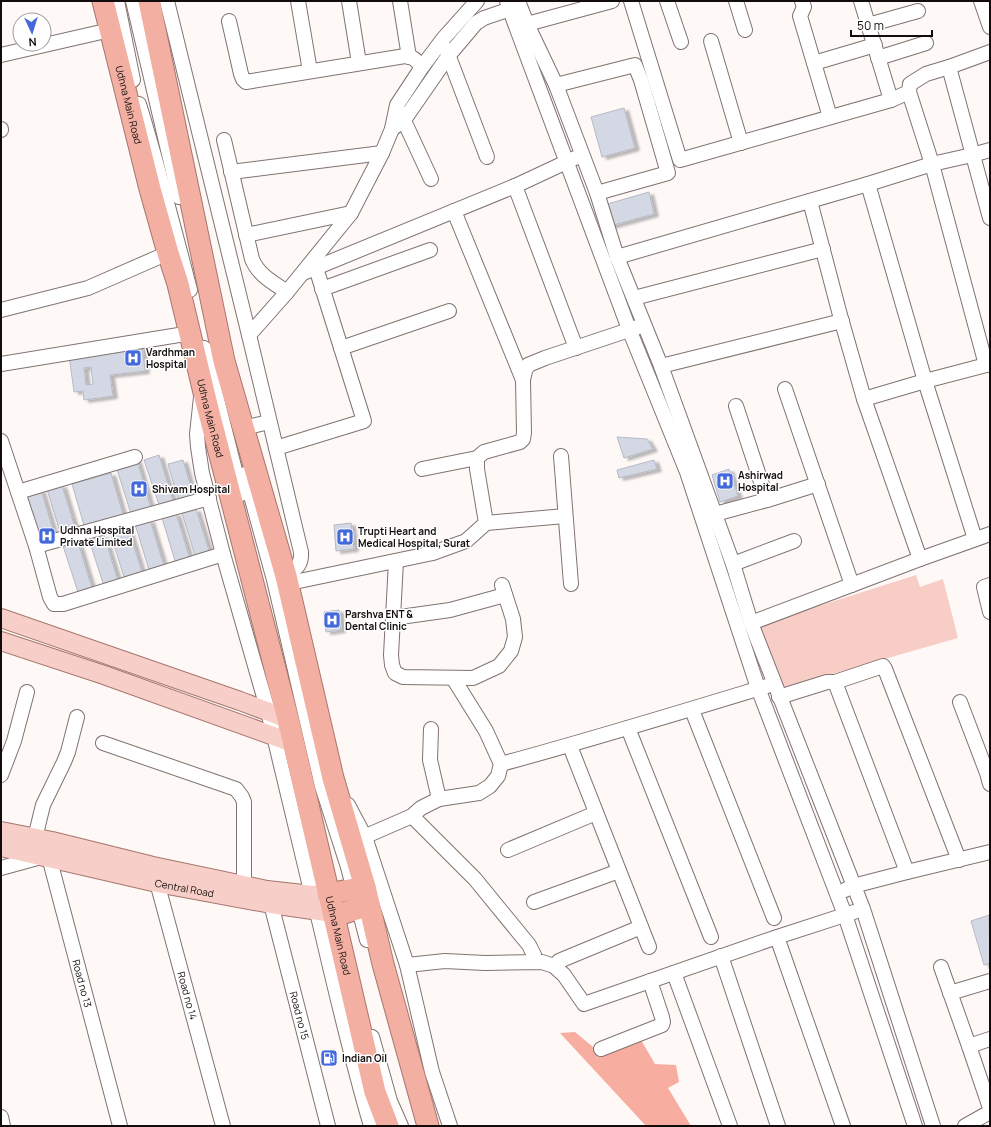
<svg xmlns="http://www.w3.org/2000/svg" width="991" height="1127" font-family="Manrope,sans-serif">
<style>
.green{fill:#f8cdc6}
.forest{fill:#f7ada0}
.building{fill:#d3d8e4;stroke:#b5bac5;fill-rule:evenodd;filter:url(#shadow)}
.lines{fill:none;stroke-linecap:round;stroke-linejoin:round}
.minor-casing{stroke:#807371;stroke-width:16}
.major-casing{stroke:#a5766e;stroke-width:20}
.highway-casing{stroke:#a5766e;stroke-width:23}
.minor{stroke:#fff;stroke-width:14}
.major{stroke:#f8cfc8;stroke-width:18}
.highway{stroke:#f4afa3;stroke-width:21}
.labels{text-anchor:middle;stroke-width:3;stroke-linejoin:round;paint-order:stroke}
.street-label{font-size:10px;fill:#120d0c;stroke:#fff}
.poi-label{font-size:10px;font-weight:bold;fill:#120d0c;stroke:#fff;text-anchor:start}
</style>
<defs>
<filter id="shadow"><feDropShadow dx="4.5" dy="2.5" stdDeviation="1" flood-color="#0004"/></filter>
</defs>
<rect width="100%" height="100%" fill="#fef8f7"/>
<polygon class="green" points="916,575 920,587 943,579 958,638 783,688 756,626"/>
<polygon class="forest" points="575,1032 599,1052 641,1040 655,1064 676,1065 679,1082 668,1088 691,1126 646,1126 560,1033"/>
<g class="building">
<polygon points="624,108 635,148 602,157 591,117"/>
<polygon points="649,192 654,214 610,226 604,205"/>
<path d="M142,345L145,371L110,375L113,396L84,400L83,391L74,392L69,355ZM91,367L93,384L86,385L84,368Z"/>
<polygon points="617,437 647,439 653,449 624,458"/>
<polygon points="159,455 173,501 159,505 144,460"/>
<polygon points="137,460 151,508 131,514 116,466"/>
<polygon points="183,460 194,497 179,502 168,464"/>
<polygon points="654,460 657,469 619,478 617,470"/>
<polygon points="729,469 738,496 720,502 712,475"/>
<polygon points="111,473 124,518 85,529 72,484"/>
<polygon points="62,485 76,531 61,535 47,489"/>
<polygon points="41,490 55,536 36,541 23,496"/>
<polygon points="196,509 210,554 196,559 182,513"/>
<polygon points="176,513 190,559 176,564 162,518"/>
<polygon points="150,520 164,566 149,570 135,524"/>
<polygon points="351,523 354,549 336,551 334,525"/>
<polygon points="128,527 142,572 124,577 110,532"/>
<polygon points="104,535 118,581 104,586 89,540"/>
<polygon points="78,542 92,588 78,592 63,546"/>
<polygon points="339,610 341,630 326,632 324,612"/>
<polygon points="989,915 990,963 984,965 971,921"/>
</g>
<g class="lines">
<g class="minor-casing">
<g id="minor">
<polyline points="117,1 133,80"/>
<polyline points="133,1 179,197"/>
<path d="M167,1L249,335L301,552C302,566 295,569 286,576"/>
<polyline points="298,1 310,71"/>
<polyline points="349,1 359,63"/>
<polyline points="400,1 409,57"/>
<polyline points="507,1 514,21 629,329 687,472 758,688 845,915 915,1126"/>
<polyline points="518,1 527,24 556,85 597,193 617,257 661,366 733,564 751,623 863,909 933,1126"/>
<polyline points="631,1 680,160 891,100 909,92"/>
<polyline points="667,1 681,42"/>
<polyline points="736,1 745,30"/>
<polyline points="802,1 804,7 800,16 830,117"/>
<polyline points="861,1 891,100"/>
<polyline points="981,1 990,27"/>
<path d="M229,21L241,74L243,79L246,82L405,56C414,57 416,60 422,67"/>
<polyline points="527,24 612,1"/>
<polyline points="868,25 918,11"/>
<polyline points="711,41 741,143"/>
<polyline points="446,49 487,157"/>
<polyline points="1,55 110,30"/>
<polyline points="878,58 926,43"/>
<polyline points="814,63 875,45"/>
<polyline points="949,67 990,218"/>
<polyline points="556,85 635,65 641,80 668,173 597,193"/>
<path d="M139,104C158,166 174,228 190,290"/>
<polyline points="400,112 431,179"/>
<polyline points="1,129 1,130"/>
<polyline points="392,129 404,120 449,55 476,23 484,18 519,6"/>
<path d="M224,140L252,259C258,275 274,283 287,292"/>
<polyline points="231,172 382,153"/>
<polyline points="868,184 925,381 975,539"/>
<polyline points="515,186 576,348"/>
<polyline points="810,201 840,315 864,399 920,559"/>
<polyline points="454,211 523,380"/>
<polyline points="246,235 351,213"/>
<polyline points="617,257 868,184 932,164 972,155 990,150"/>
<polyline points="303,273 515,186 575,158"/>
<polyline points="322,289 430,250"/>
<polyline points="634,298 823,249"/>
<polyline points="1,310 88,288 168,253 176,251"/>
<polyline points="249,335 287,292 351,213 382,153 392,129 397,105 422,67 443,39 477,1"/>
<polyline points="204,348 241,494"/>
<polyline points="341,348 449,311"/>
<polyline points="1,364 191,333"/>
<polyline points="986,365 932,164 909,92 910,84 926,74 949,67 990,52"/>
<polyline points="661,366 842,321"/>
<polyline points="785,389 852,585"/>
<path d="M201,397L197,434L198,447L202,473L223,554L268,711L312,895L317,912C334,983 350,1055 371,1126"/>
<polyline points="864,399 925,381 990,364"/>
<polyline points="736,406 767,500"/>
<polyline points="243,428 269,422"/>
<polyline points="1,441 36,546 50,597 54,604 63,604 223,554"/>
<polyline points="276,448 364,421 316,268"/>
<polyline points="561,456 571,584"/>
<polyline points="477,458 477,469 486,523"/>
<polyline points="422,469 477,458 484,452 520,442 523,439 524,433 523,380 525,371 528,365 545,358 638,327"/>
<polyline points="245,474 274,580 322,786 348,867 367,940"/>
<polyline points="18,492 135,457"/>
<polyline points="715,514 767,500 818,484"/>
<polyline points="36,546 209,498"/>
<polyline points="396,561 391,655 392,665 395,673 403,677 473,678 499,666 511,651 515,637 513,619 502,585"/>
<polyline points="733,564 794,541"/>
<polyline points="280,585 433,553 466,541 486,523 565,516"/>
<polyline points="990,585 984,587 990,612"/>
<polyline points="393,618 450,610 505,595"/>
<polyline points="751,623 920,559 990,534"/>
<polyline points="835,682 907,872"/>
<polyline points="779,697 827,682 835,682 883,666 885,669 959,860"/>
<polyline points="960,702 987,773 990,784"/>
<polyline points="692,710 774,918"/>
<polyline points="628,728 711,937"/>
<polyline points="431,729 430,760 439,799"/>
<polyline points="103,743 236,789 242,797 244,802 244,885"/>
<polyline points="570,746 649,947"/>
<path d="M501,764C590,740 678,713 767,686"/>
<polyline points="1,775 14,741 27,692"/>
<polyline points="348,805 365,837 407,965 432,1072 450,1126"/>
<polyline points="412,816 475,879 529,945 534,955 535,962"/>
<polyline points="35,838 43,805 64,762 68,752 77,717"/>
<polyline points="357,840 412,816 421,808 439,799 479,793 490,786 498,776 501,764 486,731 453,678"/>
<path id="s1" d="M51,850L49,857L120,1126"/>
<polyline points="508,850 596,813"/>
<polyline points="1,868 41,857"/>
<path id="s2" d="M155,875L223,1126"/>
<polyline points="845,890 853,886 907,872 990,852"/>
<polyline points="534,902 619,871"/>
<path id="s3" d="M271,904L328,1126"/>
<polyline points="777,937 843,1126"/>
<polyline points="721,956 778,1126"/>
<polyline points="407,965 445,961 485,963 542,962 554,966 564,975 584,1004 777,937 854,912"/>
<polyline points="554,966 559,961 641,927"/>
<polyline points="941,967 969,1046 990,1108"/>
<polyline points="674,973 730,1126"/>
<polyline points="950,993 990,981"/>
<polyline points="372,1037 390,1101 401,1126"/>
<polyline points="969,1046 990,1039"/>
<polyline points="601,1049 662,1025 663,1022 662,1017 650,981"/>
<polyline points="1,1117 3,1126"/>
<polyline points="965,1126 990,1112"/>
</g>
</g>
<g class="major-casing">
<g id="major">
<polyline points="1,618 240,701 288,719"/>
<polyline points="1,641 104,675 293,743"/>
<polyline points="1,831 52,841 153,866 267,890 312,895 328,894"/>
<path id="s4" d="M1,847L157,883L271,904L333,913"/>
</g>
</g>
<g class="highway-casing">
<g id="highway">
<path id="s5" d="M103,1L150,189L168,253L178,284L207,405L288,719L375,1092L388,1126"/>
<polyline points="149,1 224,361 286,576 333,778 365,887 383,964 428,1126"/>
<polyline points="328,894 365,887"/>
<polyline points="333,913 344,913 369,905"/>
</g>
</g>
<use href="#minor" class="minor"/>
<use href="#major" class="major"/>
<use href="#highway" class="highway"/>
</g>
<defs>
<g id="hospital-square" transform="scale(0.9)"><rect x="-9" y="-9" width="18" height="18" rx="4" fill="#4369db" stroke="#fff"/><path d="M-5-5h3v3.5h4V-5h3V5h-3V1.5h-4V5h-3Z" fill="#fff"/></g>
<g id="fuel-square" transform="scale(0.9)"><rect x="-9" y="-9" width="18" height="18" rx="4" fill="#4369db" stroke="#fff"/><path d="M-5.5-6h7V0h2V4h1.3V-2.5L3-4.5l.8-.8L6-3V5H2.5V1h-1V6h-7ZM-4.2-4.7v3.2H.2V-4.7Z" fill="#fff"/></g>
</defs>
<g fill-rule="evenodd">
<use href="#hospital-square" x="133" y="358"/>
<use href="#hospital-square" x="725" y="481"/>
<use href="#hospital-square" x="139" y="489"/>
<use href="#hospital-square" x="47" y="536"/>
<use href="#hospital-square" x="345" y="537"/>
<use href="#hospital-square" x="332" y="620"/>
<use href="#fuel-square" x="329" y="1058"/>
</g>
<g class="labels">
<g class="street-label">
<text dy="4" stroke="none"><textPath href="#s5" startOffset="107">Udhna Main Road</textPath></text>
<text dy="4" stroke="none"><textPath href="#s5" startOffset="431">Udhna Main Road</textPath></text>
<text dy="4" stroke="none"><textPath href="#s4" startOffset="188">Central Road</textPath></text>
<text dy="4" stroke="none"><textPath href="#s5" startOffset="964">Udhna Main Road</textPath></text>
<text dy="4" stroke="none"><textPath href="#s1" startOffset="138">Road no 13</textPath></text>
<text dy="4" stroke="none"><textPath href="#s2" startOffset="125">Road no 14</textPath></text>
<text dy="4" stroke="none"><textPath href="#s3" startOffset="115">Road no 15</textPath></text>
</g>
<g class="poi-label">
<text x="146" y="356">Vardhman<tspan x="146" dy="12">Hospital</tspan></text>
<text x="738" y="479">Ashirwad<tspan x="738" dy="12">Hospital</tspan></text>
<text x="152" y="493">Shivam Hospital</text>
<text x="60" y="534">Udhna Hospital<tspan x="60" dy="12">Private Limited</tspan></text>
<text x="358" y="535">Trupti Heart and<tspan x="358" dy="12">Medical Hospital, Surat</tspan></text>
<text x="345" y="618">Parshva ENT &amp;<tspan x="345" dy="12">Dental Clinic</tspan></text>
<text x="342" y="1062">Indian Oil</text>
</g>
</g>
<rect width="991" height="1127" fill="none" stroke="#120d0c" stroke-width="4"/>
<g transform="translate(32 32) rotate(176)"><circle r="19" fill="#ffffff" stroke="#a09e9e"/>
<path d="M0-3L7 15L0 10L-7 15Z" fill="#4369db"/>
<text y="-6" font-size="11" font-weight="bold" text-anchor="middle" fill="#120d0c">N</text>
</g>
<path d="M851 30v6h81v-6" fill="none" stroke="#120d0c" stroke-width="2"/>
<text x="857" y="30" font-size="12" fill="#120d0c" stroke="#ffffff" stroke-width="3" paint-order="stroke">50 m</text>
</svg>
